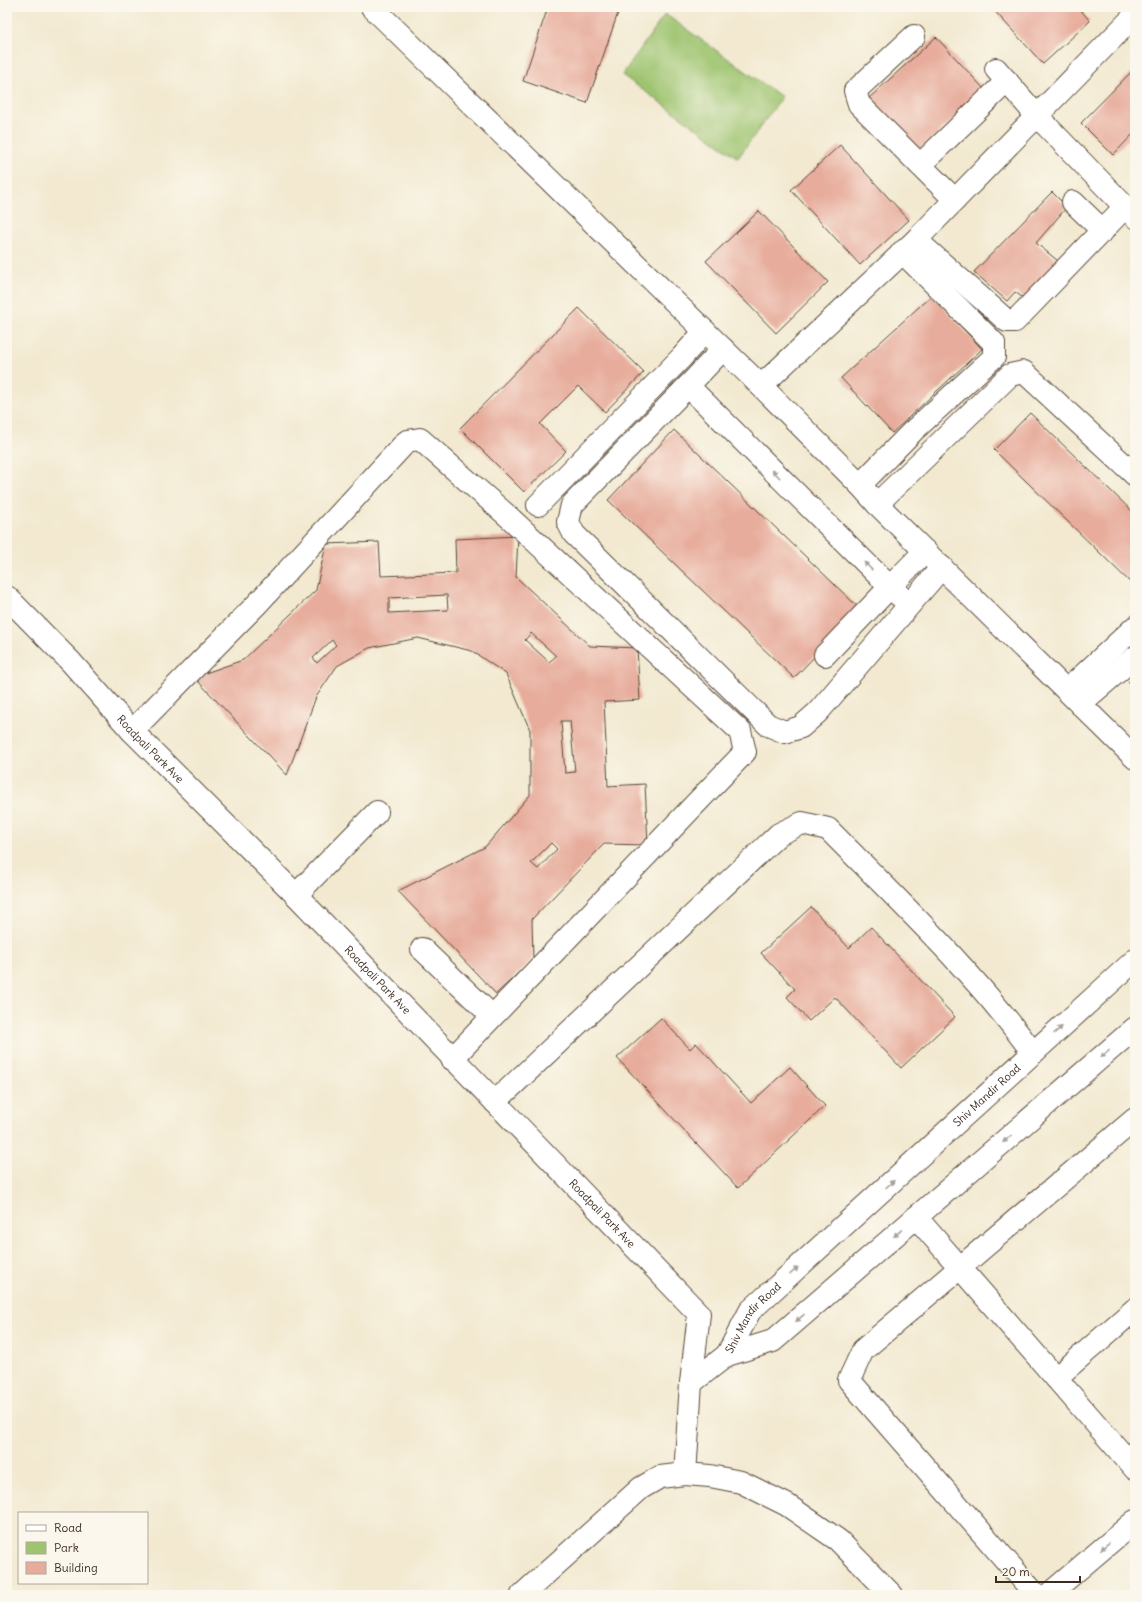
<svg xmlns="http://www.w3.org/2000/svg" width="1142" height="1602" font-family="Delius,sans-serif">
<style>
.green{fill:#9ec46f;stroke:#6c7746}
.building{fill:#e7ac9b;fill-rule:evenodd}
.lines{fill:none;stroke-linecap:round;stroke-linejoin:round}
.minor-casing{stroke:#564739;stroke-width:24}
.minor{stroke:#fff;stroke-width:22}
.oneway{fill:#a79f9a}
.labels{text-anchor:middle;stroke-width:3.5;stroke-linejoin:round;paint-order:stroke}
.street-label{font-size:11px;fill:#3b2a1e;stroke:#fbf7ec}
</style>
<rect width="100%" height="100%" fill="#fbf7ec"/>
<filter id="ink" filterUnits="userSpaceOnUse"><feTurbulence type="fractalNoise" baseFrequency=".025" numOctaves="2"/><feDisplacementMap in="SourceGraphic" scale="8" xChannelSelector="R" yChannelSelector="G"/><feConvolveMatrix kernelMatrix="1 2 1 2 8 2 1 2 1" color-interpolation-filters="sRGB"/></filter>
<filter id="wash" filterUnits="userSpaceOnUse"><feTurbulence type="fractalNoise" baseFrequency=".012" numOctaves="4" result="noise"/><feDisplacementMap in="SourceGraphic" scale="16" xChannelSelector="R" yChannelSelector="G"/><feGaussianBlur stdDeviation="0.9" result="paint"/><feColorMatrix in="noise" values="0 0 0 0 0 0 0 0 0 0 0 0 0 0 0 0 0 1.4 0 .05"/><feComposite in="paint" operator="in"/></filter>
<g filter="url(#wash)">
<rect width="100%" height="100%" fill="#f2e9d0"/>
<polygon class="green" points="665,14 782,97 738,158 622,75"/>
<g id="blocks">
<g class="building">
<polygon points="548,7 620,7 587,103 523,81"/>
<polygon points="991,7 1078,7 1090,21 1043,64"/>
<polygon points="936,37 985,90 917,152 868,99"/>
<polygon points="1135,68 1135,132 1113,155 1081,123"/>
<polygon points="840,145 909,220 860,265 791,190"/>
<polygon points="1052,192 1067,207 1036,243 1063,265 1030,303 1015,292 1007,301 974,272"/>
<polygon points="759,211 828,282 776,333 706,261"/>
<polygon points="932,295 982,349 892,433 841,378"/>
<polygon points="579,308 644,372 605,412 578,386 540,424 566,451 524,492 460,428"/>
<polygon points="1030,413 1135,514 1135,587 994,450"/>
<polygon points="674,430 860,609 794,678 608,500"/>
<path d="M518,536L516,577L590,646L637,648L640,700L604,702L608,786L645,784L648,845L604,844L532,919L533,959L496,994L398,891L485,847L530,795V730L506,674L472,651L418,638L369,648L337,666L316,697L287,775L194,677L243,660L316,590L326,544L379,542L381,576L456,573L455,539ZM447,595L448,610L389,613V598ZM531,633L556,656L549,662L525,640ZM332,640L336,645L317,663L313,658ZM561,721H570L575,772L565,773ZM551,843L557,849L538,869L531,863Z"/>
<polygon points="1135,677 1135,690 1128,682"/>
<polygon points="811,907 849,948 871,927 955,1017 901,1068 835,997 809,1021 787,997 795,989 761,953"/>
<polygon points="661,1018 690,1049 696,1043 751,1103 790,1067 825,1106 738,1188 617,1058"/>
</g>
</g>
</g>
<g filter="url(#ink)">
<use href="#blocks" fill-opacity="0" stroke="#564739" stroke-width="1"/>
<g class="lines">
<g class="minor-casing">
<g id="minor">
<polyline points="372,7 761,386 860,485 877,504 1135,758"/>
<polyline points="914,36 855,91 859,104 955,200"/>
<polyline points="996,69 1037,116 1135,217"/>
<polyline points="920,165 1007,81"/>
<polyline points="1073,202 1103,231"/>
<polyline points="916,240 1007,321 1015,321 1125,207"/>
<polyline points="723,349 688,386 890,587 925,551"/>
<polyline points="688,386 572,505 568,522 574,534 768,725 785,732 801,727 818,712 942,567"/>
<polyline points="761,386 916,240 1135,15"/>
<polyline points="860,485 913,431 994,357 994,343 902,252"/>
<polyline points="877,504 1010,375 1024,372 1135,475"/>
<polyline points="538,505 682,357 705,331"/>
<path id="s1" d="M7,597L71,662L132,731L296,895L699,1314L691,1383L685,1474L660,1477L641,1488L522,1595"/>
<polyline points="825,655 890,587 901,597"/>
<polyline points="1067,690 1135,627"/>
<polyline points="1080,704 1135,657"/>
<polyline points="132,731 257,604 407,441 420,439 510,518 740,731 745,752 452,1059"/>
<polyline points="296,895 377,812"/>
<polyline points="422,949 492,1016"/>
<path d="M495,1102L779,834L802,823L828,829C899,901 973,971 1033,1053"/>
<polyline points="916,1217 1135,1469"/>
<path id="s2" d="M727,1355L750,1311L1135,960"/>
<polyline points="1056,1378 1135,1309"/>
<polyline points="691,1383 727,1355 773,1341 1135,1028"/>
<polyline points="685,1474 710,1476 741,1482 787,1505 838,1540 892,1595"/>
<polyline points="1036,1595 849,1380 863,1350 1135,1119"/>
<polyline points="1048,1595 1135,1521"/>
</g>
</g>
<use href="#minor" class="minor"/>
</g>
<defs><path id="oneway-solid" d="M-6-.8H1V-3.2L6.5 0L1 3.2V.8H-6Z"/></defs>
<g class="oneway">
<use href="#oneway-solid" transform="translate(776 474) rotate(-135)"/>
<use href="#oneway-solid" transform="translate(868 566) rotate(-135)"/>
<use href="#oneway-solid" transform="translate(1058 1030) rotate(-42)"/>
<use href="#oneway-solid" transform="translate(1105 1054) rotate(139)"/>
<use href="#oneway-solid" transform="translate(1007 1139) rotate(139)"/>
<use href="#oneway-solid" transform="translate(890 1184) rotate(-42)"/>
<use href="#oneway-solid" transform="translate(898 1233) rotate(139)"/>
<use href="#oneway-solid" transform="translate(794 1271) rotate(-42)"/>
<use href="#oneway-solid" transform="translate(800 1318) rotate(139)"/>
<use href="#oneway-solid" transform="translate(1105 1546) rotate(139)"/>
</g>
</g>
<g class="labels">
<g class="street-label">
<text dy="4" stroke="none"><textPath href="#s1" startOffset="209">Roadpali Park Ave</textPath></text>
<text dy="4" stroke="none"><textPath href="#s1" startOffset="533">Roadpali Park Ave</textPath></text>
<text dy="4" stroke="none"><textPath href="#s2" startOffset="370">Shiv Mandir Road</textPath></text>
<text dy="4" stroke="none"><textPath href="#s1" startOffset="857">Roadpali Park Ave</textPath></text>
<text dy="4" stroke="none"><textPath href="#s2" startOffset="46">Shiv Mandir Road</textPath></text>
</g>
</g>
<rect width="1142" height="1602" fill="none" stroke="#fbf7ec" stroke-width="24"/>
<rect x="18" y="1512" width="130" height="72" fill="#fbf7ec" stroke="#aea59a"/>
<rect x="26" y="1525" width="20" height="6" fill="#ffffff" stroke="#aea59a"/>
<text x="54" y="1532" font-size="12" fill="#3b2a1e">Road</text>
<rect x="26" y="1542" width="20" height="12" fill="#9ec46f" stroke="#aea59a"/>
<text x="54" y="1552" font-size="12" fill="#3b2a1e">Park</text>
<rect x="26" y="1562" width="20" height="12" fill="#e7ac9b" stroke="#aea59a"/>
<text x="54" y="1572" font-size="12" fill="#3b2a1e">Building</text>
<path d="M996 1576v6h84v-6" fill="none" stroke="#3b2a1e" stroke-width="2"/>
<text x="1002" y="1576" font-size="12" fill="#3b2a1e" stroke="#fbf7ec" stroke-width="3" paint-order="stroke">20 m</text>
</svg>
